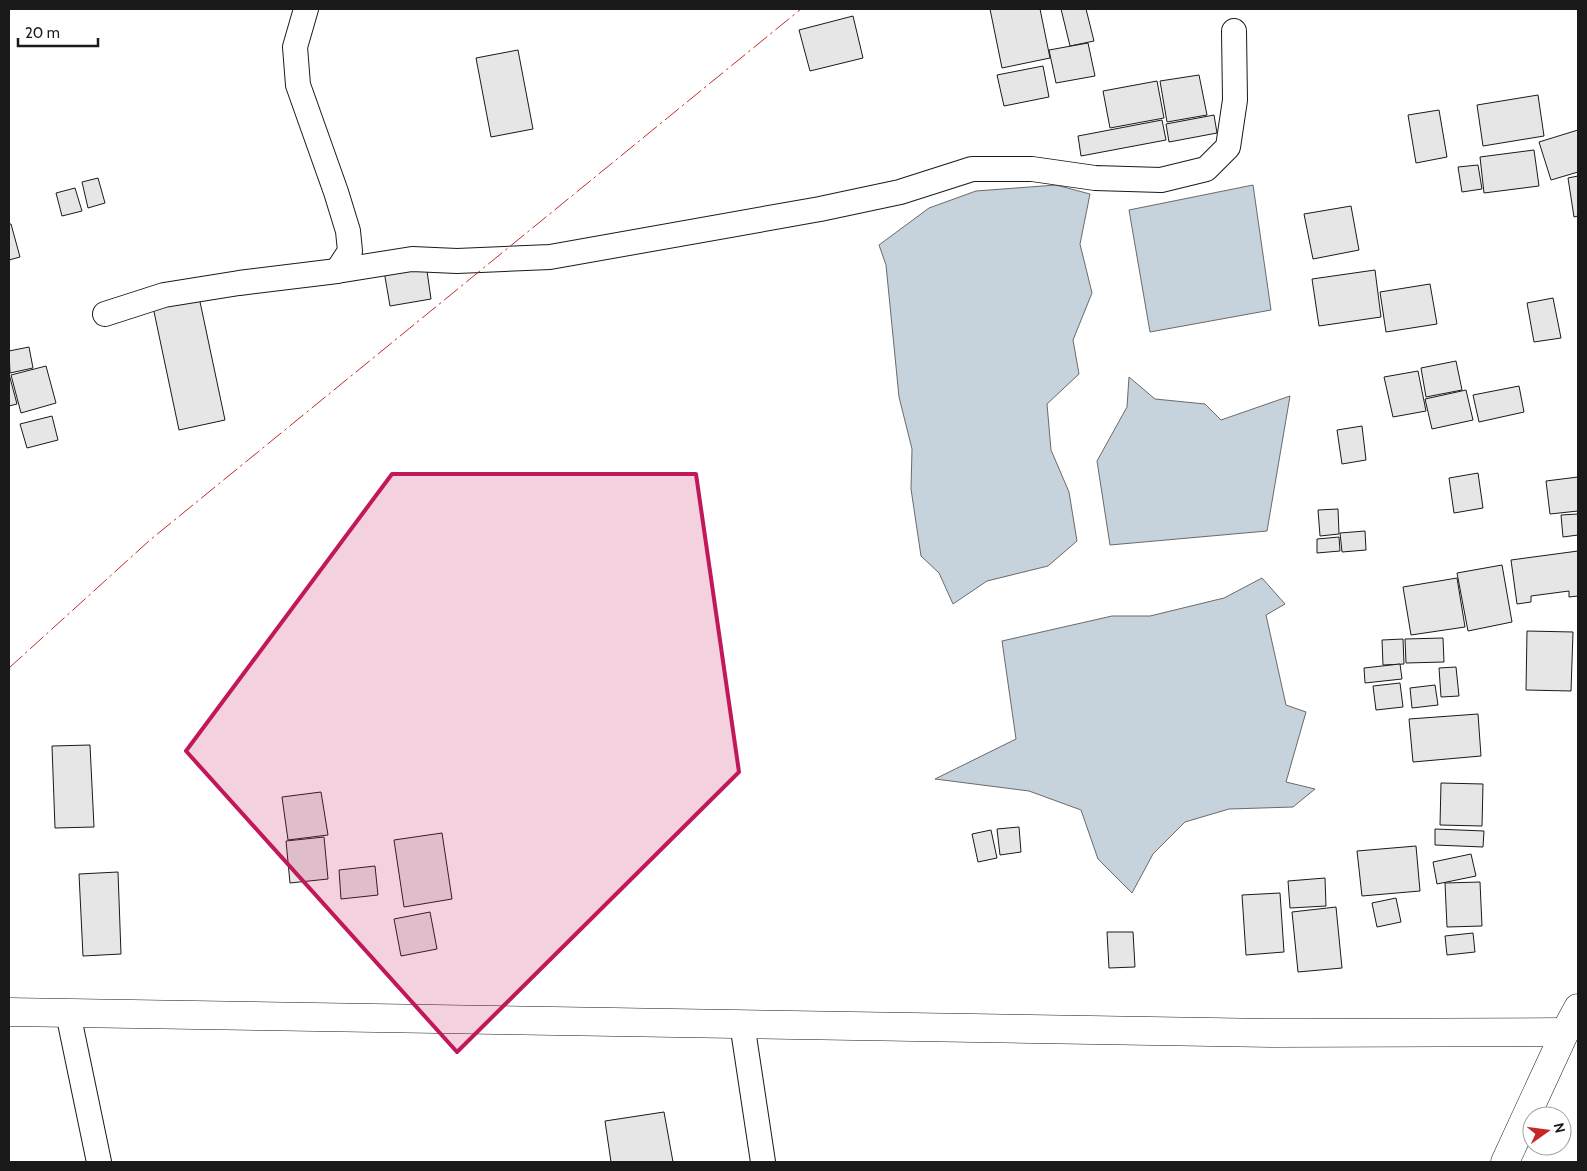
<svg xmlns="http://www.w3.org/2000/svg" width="1587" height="1171" font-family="Cabin,sans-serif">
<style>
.water{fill:#c6d2dc;stroke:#6a6a6a}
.building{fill:#e6e6e6;stroke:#1a1a1a}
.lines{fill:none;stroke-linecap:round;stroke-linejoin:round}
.street-casing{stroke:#1a1a1a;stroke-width:26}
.secondary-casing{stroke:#1a1a1a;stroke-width:29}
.highway-casing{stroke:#1a1a1a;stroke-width:29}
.street{stroke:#fff;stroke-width:24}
.secondary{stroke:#fff;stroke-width:28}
.highway{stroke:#fff;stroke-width:28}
.power{stroke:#c62828;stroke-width:1;stroke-dasharray:18 4 2.5 4;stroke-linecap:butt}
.marked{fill:#c2185b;fill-opacity:0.2;stroke:#c2185b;stroke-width:4;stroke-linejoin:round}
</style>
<rect width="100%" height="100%" fill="#fff"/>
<g class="water">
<polygon points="1056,185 1090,194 1080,244 1092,293 1073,340 1079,374 1047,404 1051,450 1069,492 1077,541 1048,566 987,581 953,604 939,573 921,556 911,489 912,449 899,397 886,265 879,245 929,208 976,191"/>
<polygon points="1253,185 1271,310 1150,332 1129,210"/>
<polygon points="1129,377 1155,399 1205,404 1221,420 1290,396 1267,531 1110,545 1097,461 1127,407"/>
<polygon points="1262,578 1285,604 1266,615 1286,705 1306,712 1286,782 1315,789 1293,807 1229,809 1185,822 1153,854 1132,893 1098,859 1081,810 1029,791 935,779 1016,739 1002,641 1112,616 1150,616 1224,598"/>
</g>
<g class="building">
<polygon points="990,9 1040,9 1050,58 1002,68"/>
<polygon points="1061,9 1086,9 1094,41 1070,46"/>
<polygon points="853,16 863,58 810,71 799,30"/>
<polygon points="1088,43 1095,76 1056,83 1049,50"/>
<polygon points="518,50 533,129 491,137 476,58"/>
<polygon points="1043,66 1049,97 1004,106 997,75"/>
<polygon points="1199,75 1207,115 1167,122 1160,81"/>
<polygon points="1157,81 1164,118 1110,128 1103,91"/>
<polygon points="1538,95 1544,136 1483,146 1477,105"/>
<polygon points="1439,110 1447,157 1416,163 1408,115"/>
<polygon points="1214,115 1217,133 1169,142 1166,124"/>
<polygon points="1162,120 1166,140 1081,156 1078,136"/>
<polygon points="1578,130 1578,172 1551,180 1539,142"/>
<polygon points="1534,150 1539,186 1484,193 1480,157"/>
<polygon points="1478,165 1482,189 1462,192 1458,167"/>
<polygon points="1578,176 1578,216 1574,217 1568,178"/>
<polygon points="98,178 105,203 88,208 82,182"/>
<polygon points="75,188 82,211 62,216 56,193"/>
<polygon points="1351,206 1359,250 1313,259 1304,214"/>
<polygon points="9,224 11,224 20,257 9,260"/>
<polygon points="426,264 431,299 390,306 384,271"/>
<polygon points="1375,270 1381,317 1319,326 1312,279"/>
<polygon points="1430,284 1437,324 1386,332 1380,292"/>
<polygon points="199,297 225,420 179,430 153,307"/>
<polygon points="1553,298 1561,338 1534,342 1527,303"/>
<polygon points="29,347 33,368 10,373 9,351"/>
<polygon points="1456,361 1462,390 1426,397 1421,368"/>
<polygon points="46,366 56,403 21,413 11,375"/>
<polygon points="1418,371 1426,411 1393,417 1384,377"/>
<polygon points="9,374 17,404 9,406"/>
<polygon points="1519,386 1524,412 1479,422 1473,395"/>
<polygon points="1466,390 1473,420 1432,429 1425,399"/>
<polygon points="52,416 58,440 27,448 20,424"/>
<polygon points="1362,426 1366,460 1342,464 1337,430"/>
<polygon points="1478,473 1483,508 1454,513 1449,478"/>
<polygon points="1578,477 1578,511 1550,514 1546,481"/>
<polygon points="1338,509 1339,534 1320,536 1318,510"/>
<polygon points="1578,514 1578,535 1563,537 1561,515"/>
<polygon points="1365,531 1366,550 1342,552 1340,533"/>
<polygon points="1339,537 1340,551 1317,553 1317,539"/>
<polygon points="1578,551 1578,596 1569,597 1569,591 1531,596 1531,602 1517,604 1511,560"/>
<polygon points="1502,565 1512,622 1468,631 1457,573"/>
<polygon points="1457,578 1465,627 1411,635 1403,587"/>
<polygon points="1527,631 1573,632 1571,691 1526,690"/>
<polygon points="1443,638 1444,662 1406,663 1405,639"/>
<polygon points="1403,639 1404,664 1383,665 1382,640"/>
<polygon points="1400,664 1402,679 1365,683 1364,668"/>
<polygon points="1456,667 1459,696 1441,697 1439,668"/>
<polygon points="1400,683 1403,707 1376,710 1373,686"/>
<polygon points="1435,685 1438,705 1412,708 1410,688"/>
<polygon points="1478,714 1481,756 1413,762 1409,719"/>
<polygon points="90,745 94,827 55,828 52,746"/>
<polygon points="1441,783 1483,784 1482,826 1440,825"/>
<polygon points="321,792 328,835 288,840 282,797"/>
<polygon points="1019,827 1021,852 1000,855 997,829"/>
<polygon points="1435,829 1484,831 1483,847 1435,845"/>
<polygon points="991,830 997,858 978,862 972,834"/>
<polygon points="442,833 452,899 404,907 394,840"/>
<polygon points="324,837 328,879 290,883 286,841"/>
<polygon points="1416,846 1420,891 1362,896 1357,851"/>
<polygon points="1471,854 1476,876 1437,884 1433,862"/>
<polygon points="375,866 378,895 341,899 339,870"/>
<polygon points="118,872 121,954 83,956 79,874"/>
<polygon points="1325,878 1326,906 1290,908 1288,881"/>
<polygon points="1480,882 1482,926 1447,927 1445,883"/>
<polygon points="1280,893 1284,952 1246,955 1242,895"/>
<polygon points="1396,898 1401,922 1377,927 1372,903"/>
<polygon points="1336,907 1342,968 1298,972 1292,912"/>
<polygon points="430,912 437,949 401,956 394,919"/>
<polygon points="1107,932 1133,932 1135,967 1109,968"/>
<polygon points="1473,933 1475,952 1447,955 1445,936"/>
<polygon points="664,1112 673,1162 611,1162 605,1121"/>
</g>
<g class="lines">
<g class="street-casing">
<g id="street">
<polyline points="306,9 295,47 298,85 336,192 348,231 350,251 337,271"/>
<polyline points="105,314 164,295 239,283 337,271 412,259 457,261 550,257 820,209 900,192 972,169 1032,169 1095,178 1161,180 1206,169 1228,147 1235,100 1234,31"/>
<polyline points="68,1013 99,1162"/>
<polyline points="742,1023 763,1162"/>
</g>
</g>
<g class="secondary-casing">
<polyline id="secondary" points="1505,1162 1565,1032 1578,1008"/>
</g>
<g class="highway-casing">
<polyline id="highway" points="9,1012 1271,1033 1565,1032"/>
</g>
<use href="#street" class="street"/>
<use href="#secondary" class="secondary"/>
<use href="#highway" class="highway"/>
<polyline class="power" points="9,668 150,540 801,9"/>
</g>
<path class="marked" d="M392,474H696L739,772L457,1052L186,751Z"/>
<rect width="1587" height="1171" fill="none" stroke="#1a1a1a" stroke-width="20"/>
<g transform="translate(1547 1131) rotate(76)"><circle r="24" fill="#ffffff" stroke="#a3a3a3"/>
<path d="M0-4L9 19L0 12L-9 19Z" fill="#c62828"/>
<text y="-8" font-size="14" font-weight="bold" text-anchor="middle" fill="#1a1a1a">N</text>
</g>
<path d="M18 38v8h80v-8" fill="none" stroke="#1a1a1a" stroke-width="2.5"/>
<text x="25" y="38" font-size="15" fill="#1a1a1a" stroke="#ffffff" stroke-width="4" paint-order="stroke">20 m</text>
</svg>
